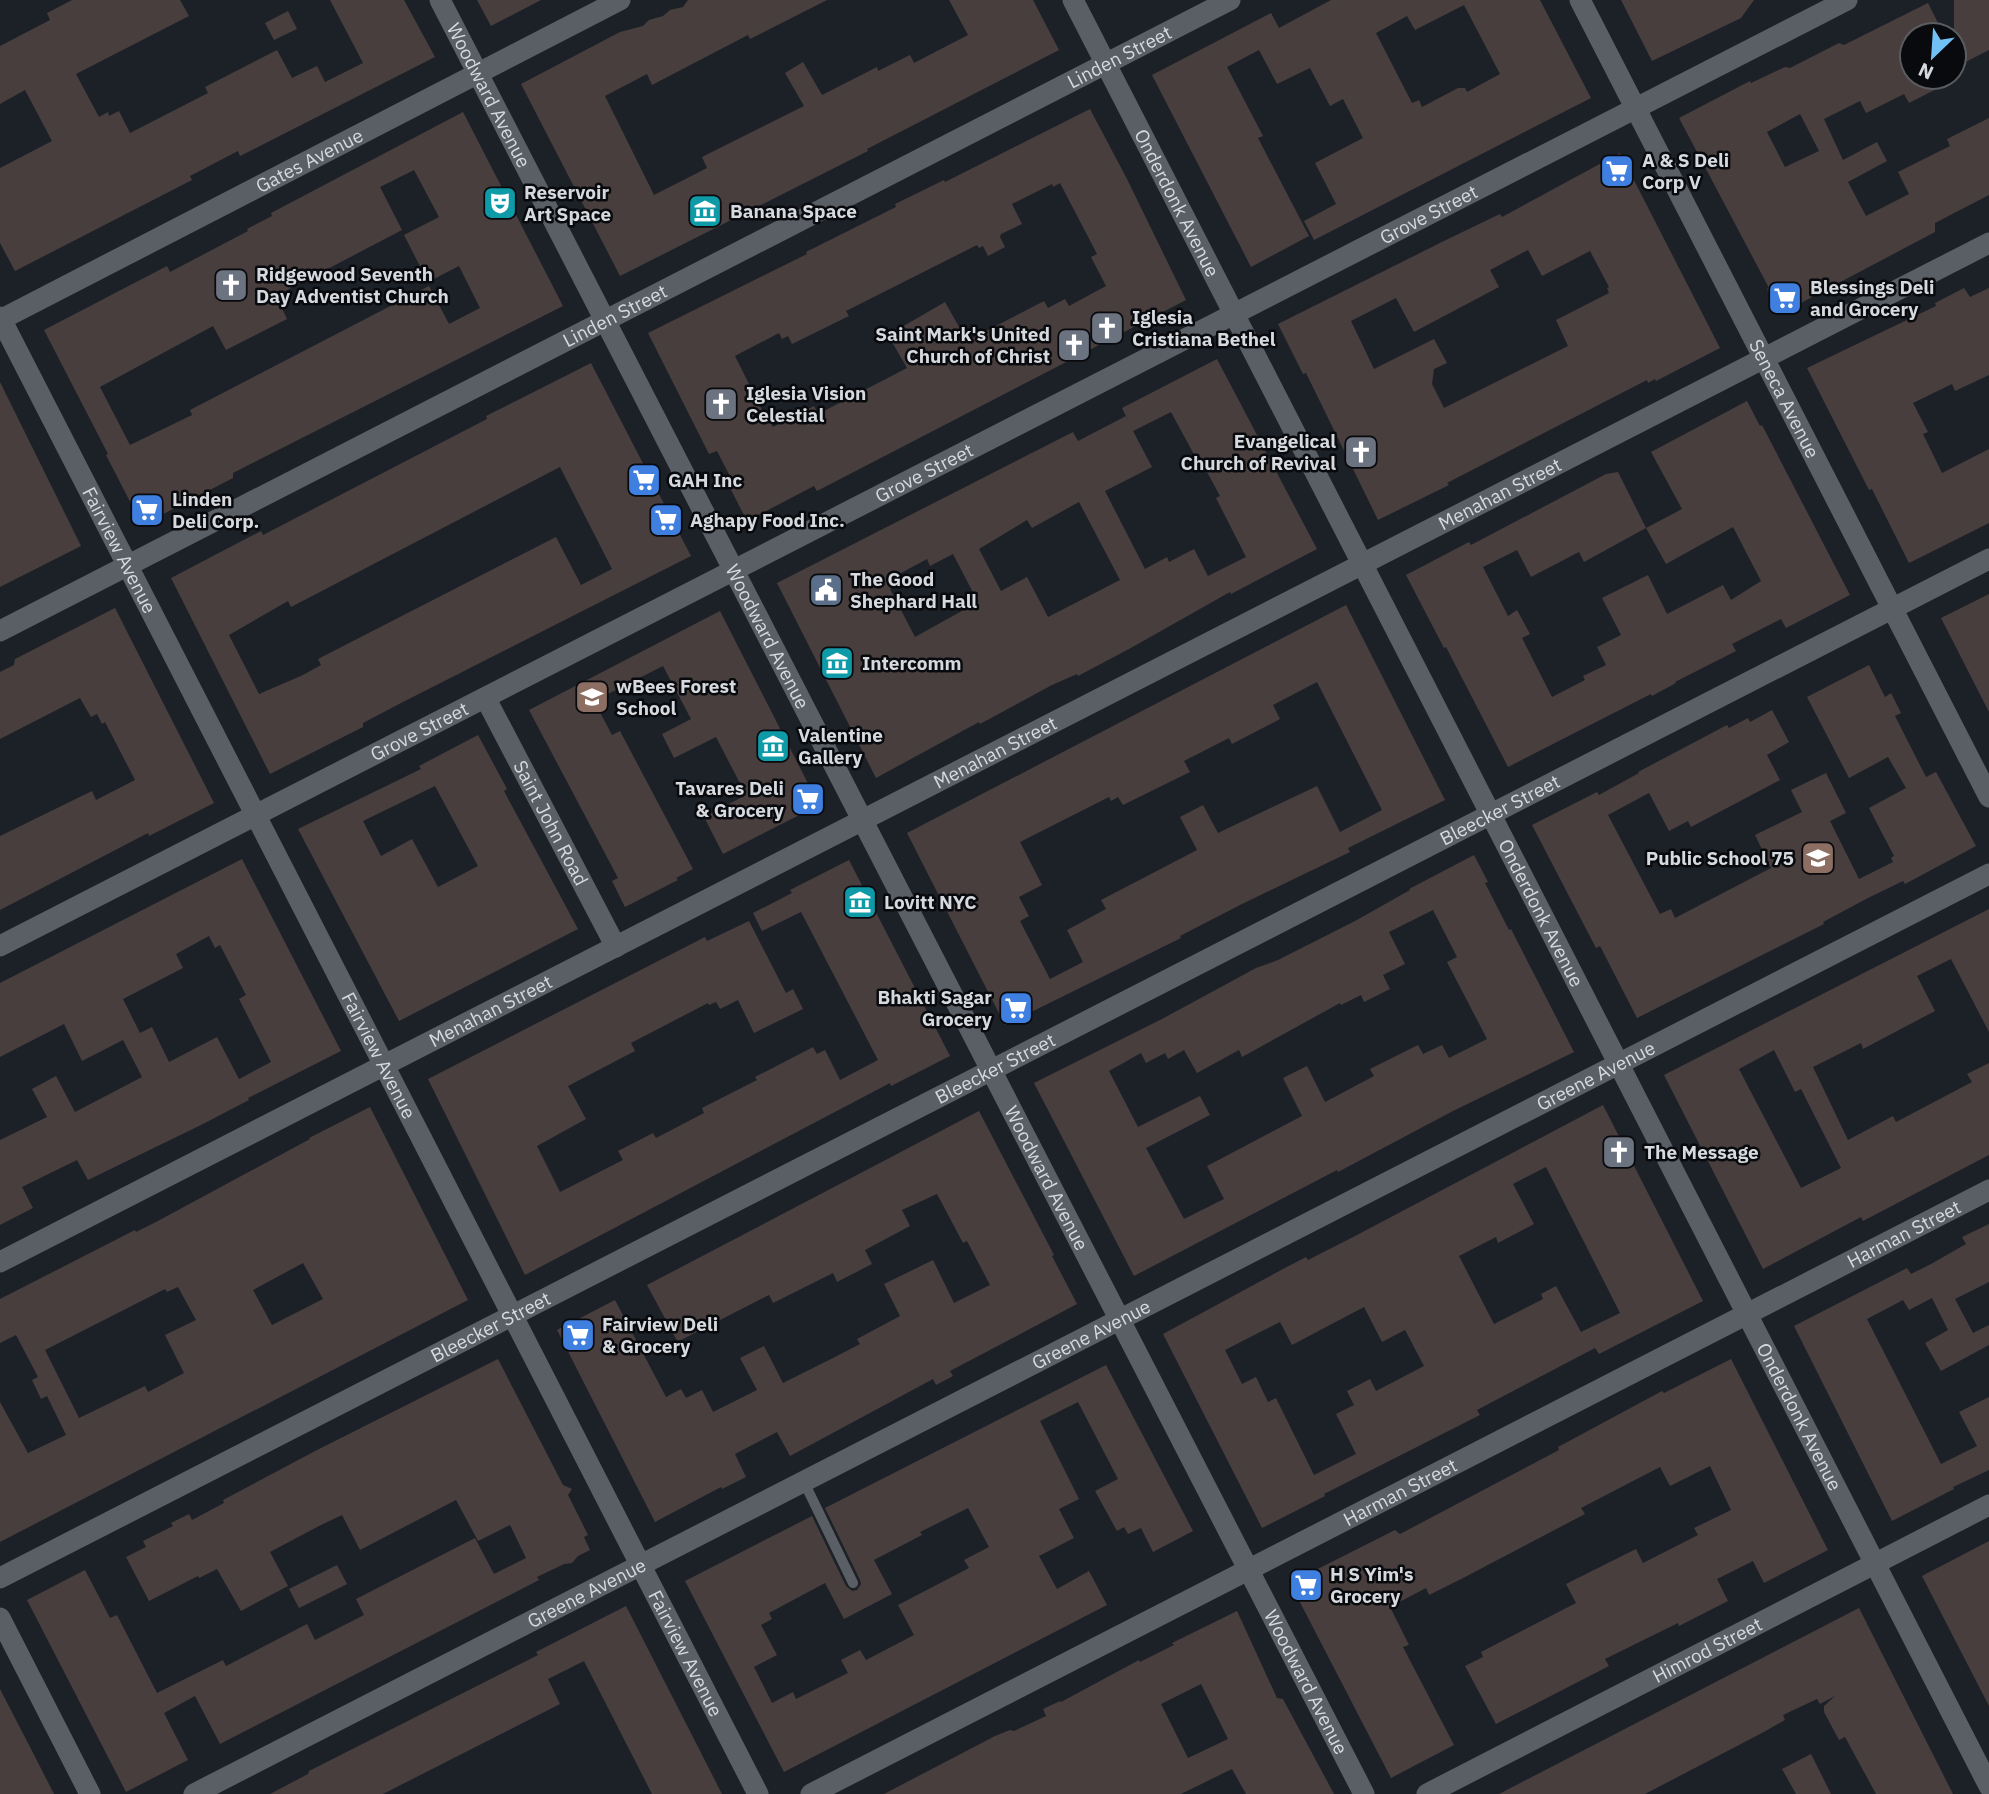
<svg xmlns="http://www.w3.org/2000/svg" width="1989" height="1794" font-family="'IBM Plex Sans',sans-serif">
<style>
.building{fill:#483e3e;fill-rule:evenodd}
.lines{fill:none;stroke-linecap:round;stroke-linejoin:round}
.lane{stroke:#5a5f66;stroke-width:10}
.street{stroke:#5a5f66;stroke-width:21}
.labels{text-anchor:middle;stroke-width:5;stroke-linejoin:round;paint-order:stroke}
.street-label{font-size:19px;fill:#d6d9dd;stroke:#080a0d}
.poi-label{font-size:19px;font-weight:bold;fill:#d6d9dd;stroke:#080a0d;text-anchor:start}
</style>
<rect width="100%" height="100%" fill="#1c2127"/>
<g class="building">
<polygon points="72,0 180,0 189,16 76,74 99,117 108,112 109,116 119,111 130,133 208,93 205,87 277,50 292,78 317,66 325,82 363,63 330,0 404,0 435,57 240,156 238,151 190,176 192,180 15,271 0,243 0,168 52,141 25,90 0,104 0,46 50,20 47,13"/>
<polygon points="477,0 541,0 491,26"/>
<polygon points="688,0 827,0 750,39 748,35 652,85 647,74 605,96 654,195 707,168 702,157 804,106 785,73 803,62 822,95 877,67 878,71 910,55 914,63 968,35 949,0 1033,0 1059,50 867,149 868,151 620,276 521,84 620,32 643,26 649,20 663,16 670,10 683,7"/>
<path d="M1331,0H1540L1591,98L1314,240L1304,221L1336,204L1315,163L1363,138L1343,99L1330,106L1310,68L1277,84L1259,50L1227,67L1263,136L1258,138L1309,236L1251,267L1152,75L1271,13L1279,28ZM1464,5L1500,74L1467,92L1465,88H1458L1422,107L1419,100L1412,103L1376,33L1407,16L1415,30Z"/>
<polygon points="1621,0 1754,0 1741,18 1652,61"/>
<polygon points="1954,0 1989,0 1989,50 1954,68"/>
<path d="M1928,3L1944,35H1912V77H1960L1909,103L1904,94L1866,113L1860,101L1824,119L1843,160L1877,142L1887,161L1848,182L1866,216L1909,194L1898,172L1950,146L1947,139L1989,118V195L1935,223V232L1780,314L1767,289L1769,288L1679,118L1750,81L1751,83L1785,67L1790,68L1839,43L1844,45ZM1800,114L1819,151L1785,167L1767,132Z"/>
<polygon points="288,11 297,29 274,40 265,23"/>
<path d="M1090,109L1127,179L1186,300L817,491L814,486L747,521L729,486L734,484L717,451L709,454L648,333L807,254L806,252L896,207L895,204L944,180L945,182ZM1060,183L1097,254L1091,257L1106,286L1069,306L1065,299L1048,308L1044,301L967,341L945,302L888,335L907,368L818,414L814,406L773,427L771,423L769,424L735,356L779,333L782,339L788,336L792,344L849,316L846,311L977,245L979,248L983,246L988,256L1005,247L1000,237L1001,234L1022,224L1012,204L1052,184L1053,187Z"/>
<path d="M463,112L563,306L233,473V478L142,525L106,455L108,454L44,330L167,266L170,272L248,231L247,229L272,216L271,213ZM414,170L439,217L404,235L428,282L459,266L480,308L449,324L429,286L190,410L192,415L130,445L100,387L213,326L226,350L287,319L276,296L402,230L380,187Z"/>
<path d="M1620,153L1720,348L1656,381L1655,379L1648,383L1647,380L1447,483L1449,485L1378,520L1306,373L1303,374L1278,324L1448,239L1500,214L1502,217ZM1528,250L1542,276L1590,251L1609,287L1607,288L1609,293L1556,320L1568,346L1444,408L1432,384L1434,369L1447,363L1434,339L1374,369L1351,321L1396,298L1414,332L1499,287L1490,270Z"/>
<polygon points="1964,288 1970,297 1989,288 1989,375 1955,391 1952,384 1913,403 1928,432 1923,434 1942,473 1989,449 1989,523 1909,563 1872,489 1869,490 1807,368 1936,306 1935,303"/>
<path d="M1217,359L1317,549L1231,594L1230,592L1129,649L1078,676L1077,674L1052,685L980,724L979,722L876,778L777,583L1073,432L1078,441L1126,416L1131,427L1122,408ZM1171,412L1197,460L1200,459L1220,496L1216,498L1246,557L1208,576L1194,549L1169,562L1167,557L1145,569L1105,491L1152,467L1133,431ZM1079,502L1120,580L1048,617L1027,577L1001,591L979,549L1027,520L1032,528ZM953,554L978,602L915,637L890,589L894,587L890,579L927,559L930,566Z"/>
<path d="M591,363L691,556L401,703L363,723V727L270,774L171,578L261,531L263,535L487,419L486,416ZM560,467L612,569L581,585L556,537L318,659L321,665L303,675L259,694L229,635L288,601L291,607Z"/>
<polygon points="0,382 81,546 0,587"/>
<path d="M1747,401L1760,426L1762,425L1850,595L1786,628L1781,619L1732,644L1736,651L1675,682L1676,683L1652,696L1651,694L1508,767L1446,647L1444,648L1406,575L1469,542L1471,545L1606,474L1618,472L1646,528L1682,509L1651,452ZM1733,527L1761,581L1731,600L1723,585L1667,614L1648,575L1602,598L1621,635L1597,647L1606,665L1583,676L1585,680L1552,697L1522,638L1530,634L1517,610L1508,616L1483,567L1517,550L1531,577L1579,552L1584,562L1646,528L1666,564Z"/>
<polygon points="1989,594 1989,712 1941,618"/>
<path d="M1346,605L1445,800L1348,848L1350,852L1240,905L1180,936L1181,938L1005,1025L907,833ZM1317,682L1382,810L1340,832L1317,786L1218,833L1203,805L1180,817L1197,850L1101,900L1106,909L1067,930L1083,962L1050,979L1020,921L1029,916L1019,897L1042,885L1020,842L1109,797L1111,801L1118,797L1123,805L1190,772L1184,761L1229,738L1232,744L1280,719L1273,705Z"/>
<polygon points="115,608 214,803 149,836 148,833 0,910 0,836 92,791 96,800 135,780 105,722 102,724 97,714 91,717 80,698 0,739 0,672 14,665 15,659"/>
<polygon points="720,611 819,805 723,854 704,817 746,795 716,737 674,758 662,734 691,719 663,666 594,701 612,735 620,731 693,869 676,878 678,880 625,907 612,881 618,878 529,710"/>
<polygon points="1869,665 1885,697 1891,693 1901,713 1895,716 1926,777 1936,772 1976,846 1905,884 1903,881 1868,898 1823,922 1824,924 1637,1018 1600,946 1596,948 1532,825 1597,792 1599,795 1639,773 1638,772 1727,725 1729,728 1748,718 1750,722 1772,710 1789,742 1767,755 1780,780 1691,827 1688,821 1669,831 1649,793 1608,815 1660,914 1671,909 1675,918 1771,868 1755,835 1802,812 1791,790 1826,773 1846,813 1830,821 1859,879 1893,862 1891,858 1894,856 1869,808 1906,788 1888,757 1849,778 1807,697"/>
<path d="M478,735L507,789L504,791L578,929L399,1021L298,829L421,769L419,766ZM435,786L478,866L438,887L412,839L381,856L363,821Z"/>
<path d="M1474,855L1488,882L1485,883L1509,930L1511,929L1574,1052L1453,1111L1338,1172L1337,1170L1134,1276L1034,1083L1162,1019L1256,968L1278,960L1355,921L1410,890L1409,889ZM1433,910L1457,957L1447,962L1487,1039L1449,1058L1442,1045L1423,1054L1418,1045L1370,1069L1374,1076L1325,1102L1307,1066L1283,1078L1302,1116L1207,1166L1224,1199L1184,1219L1146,1148L1210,1115L1200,1096L1138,1127L1109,1071L1141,1053L1146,1063L1165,1053L1168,1059L1184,1050L1197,1073L1239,1050L1242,1057L1340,1003L1341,1005L1361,995L1364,1002L1390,989L1383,975L1405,964L1389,932Z"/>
<path d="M242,859L341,1051L248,1098L249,1100L203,1124L88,1180L77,1160L22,1187L33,1208L0,1225V1140L47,1117L32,1089L56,1076L75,1112L142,1077L123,1040L82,1061L64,1024L0,1057V983ZM209,936L215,948L220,945L246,995L239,999L271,1062L239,1079L217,1037L169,1062L152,1027L140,1033L123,999L183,968L176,954Z"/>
<polygon points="849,860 950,1056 891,1086 890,1083 852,1103 525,1275 428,1079 705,937 707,941 749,921 786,993 793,989 803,1009 754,1033 738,1000 720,1009 716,1002 709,1005 708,1003 631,1043 635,1051 568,1086 586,1119 537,1146 560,1192 623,1160 618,1151 653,1133 656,1138 704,1113 702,1108 757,1080 755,1077 813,1047 817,1054 825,1050 840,1080 878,1060 801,912 762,931 753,913 792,893 790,890"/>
<path d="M1989,909V1032L1951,959L1917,976L1935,1011L1863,1049L1861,1043L1813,1067L1848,1140L1893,1116L1896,1122L1972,1082L1967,1074L1989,1063V1155L1863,1221L1861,1217L1763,1269L1664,1075ZM1774,1050L1795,1092L1801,1089L1841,1168L1801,1188L1739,1069Z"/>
<path d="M1603,1105L1703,1301L1599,1354L1595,1348L1477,1410L1480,1415L1324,1494L1325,1496L1262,1528L1163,1334L1283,1269L1306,1257L1308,1260L1357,1235ZM1546,1167L1620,1313L1581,1332L1556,1286L1541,1294L1543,1299L1494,1324L1459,1256L1496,1237L1498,1243L1534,1224L1513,1184ZM1364,1307L1382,1342L1405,1330L1424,1366L1376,1391L1370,1379L1347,1391L1354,1405L1336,1414L1356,1454L1314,1475L1276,1398L1268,1402L1256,1377L1242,1384L1225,1350L1280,1322L1292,1345Z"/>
<path d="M370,1107L468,1300L0,1542V1402L28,1453L66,1435L47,1396L41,1399L32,1380L38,1377L16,1335L0,1343V1299L135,1230L136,1232L156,1222L310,1139L309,1138ZM303,1263L323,1299L272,1325L253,1290ZM178,1287L196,1320L165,1335L184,1373L148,1392L145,1386L79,1418L45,1350L165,1289L167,1292Z"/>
<polygon points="979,1111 1054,1255 1052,1256 1077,1304 950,1371 953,1376 936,1385 933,1379 790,1456 777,1432 735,1454 746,1477 722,1489 721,1487 655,1522 557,1330 615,1300 666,1397 681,1389 686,1398 702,1390 713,1412 757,1390 740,1358 764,1346 783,1383 831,1359 860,1344 857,1339 900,1316 884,1284 933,1260 954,1303 990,1285 967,1241 963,1243 937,1194 902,1210 910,1226 865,1250 872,1264 837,1282 833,1273 773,1303 769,1295 679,1341 676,1339 647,1285"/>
<polygon points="1989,1224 1989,1282 1955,1299 1973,1333 1989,1325 1989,1345 1941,1371 1925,1343 1948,1330 1932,1298 1909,1310 1903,1300 1867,1319 1941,1464 1977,1446 1959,1412 1989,1397 1989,1470 1953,1487 1954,1489 1892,1521 1794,1326 1907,1268 1911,1274 1931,1264 1966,1244 1962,1237"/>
<polygon points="498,1359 563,1485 572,1489 568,1495 588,1535 584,1537 590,1550 578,1556 572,1563 564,1564 537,1577 539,1580 220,1744 195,1696 164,1713 188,1760 126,1792 27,1600 85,1570 110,1618 117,1615 157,1693 223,1660 226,1666 307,1624 315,1640 364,1615 356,1599 475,1538 494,1574 526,1558 510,1525 478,1541 456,1500 360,1550 342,1515 319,1526 270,1552 288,1586 241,1611 217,1569 199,1578 198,1576 149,1601 126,1557 146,1547 143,1541 173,1526 171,1523 189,1514 192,1520 224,1503 223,1500 317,1450"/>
<polygon points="1731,1359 1828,1550 1764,1583 1753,1561 1717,1579 1728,1601 1679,1626 1678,1623 1605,1659 1609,1666 1496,1724 1465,1666 1483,1657 1481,1652 1576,1603 1566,1584 1636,1549 1643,1563 1698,1535 1694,1528 1731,1510 1710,1466 1670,1486 1660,1467 1581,1508 1585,1514 1465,1577 1429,1595 1426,1588 1390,1607 1409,1645 1403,1647 1454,1745 1391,1778 1290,1583 1395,1530 1400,1534 1559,1450 1558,1447 1662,1391 1664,1393"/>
<path d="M1106,1365L1193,1531L1153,1552L1141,1528L1128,1534L1124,1527L1117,1531L1095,1491L1118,1479L1078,1402L1040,1421L1079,1499L1059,1509L1074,1538L1039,1556L1057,1589L1089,1571L1107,1605L784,1772L685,1581L812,1516L846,1586L852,1591L857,1590L861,1584L860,1580L825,1508ZM968,1508L989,1547L964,1560L969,1568L898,1605L914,1635L866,1660L860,1650L841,1660L848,1673L796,1699L793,1692L772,1703L754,1667L777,1655L761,1625L772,1619L769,1613L825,1583L844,1619L892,1594L874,1560L922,1535L920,1532Z"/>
<polygon points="1989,1541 1989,1706 1922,1576"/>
<polygon points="337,1565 347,1584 299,1608 289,1589"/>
<polygon points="626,1606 722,1794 652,1794 584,1661 548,1679 560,1704 383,1794 270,1794 308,1774 309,1771 538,1655 536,1652"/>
<polygon points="1859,1608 1953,1794 1876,1794 1845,1737 1839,1740 1824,1712 1824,1706 1835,1696 1820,1704 1817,1699 1783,1715 1785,1720 1762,1733 1645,1794 1499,1794"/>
<path d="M1237,1611L1277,1698L1283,1699L1334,1794H1246L1232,1769L1181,1794H884L995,1736L1010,1730L1014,1731L1046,1716L1043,1709L1060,1701L1061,1702L1139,1660L1140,1662L1174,1645L1172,1643ZM1201,1684L1228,1739L1188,1758L1161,1704Z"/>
<polygon points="0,1689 31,1749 54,1794 0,1794"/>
<polygon points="1811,1754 1831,1794 1796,1794 1782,1769"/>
</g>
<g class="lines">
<polyline class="lane" points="804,1482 853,1583"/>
<g class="street">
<path id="s1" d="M440,0L1364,1794"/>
<path id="s2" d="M1073,0L1989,1786"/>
<path id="s3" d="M1580,0L1989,797"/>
<path id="s4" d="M0,317L758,1794"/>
<path id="s5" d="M0,320L620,0"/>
<path id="s6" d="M0,631L1230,0"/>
<path id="s7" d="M486,699L616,947"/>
<path id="s8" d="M0,946L1847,0"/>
<path id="s9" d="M0,1262L1989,243"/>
<path id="s10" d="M0,1578L1989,559"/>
<polyline points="0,1618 90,1794"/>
<path id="s11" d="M194,1794L1989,874"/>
<path id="s12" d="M811,1794L1989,1190"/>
<path id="s13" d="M1427,1794L1989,1505"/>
</g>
</g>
<defs>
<g id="supermarket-square" transform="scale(1.75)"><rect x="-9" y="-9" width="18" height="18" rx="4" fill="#3f7fe0" stroke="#080a0d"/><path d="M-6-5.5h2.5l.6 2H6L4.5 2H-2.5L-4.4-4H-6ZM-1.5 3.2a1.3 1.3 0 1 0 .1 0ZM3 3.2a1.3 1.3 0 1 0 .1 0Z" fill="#fff"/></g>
<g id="theatre-square" transform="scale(1.75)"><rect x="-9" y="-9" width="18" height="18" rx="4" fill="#0f9aa8" stroke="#080a0d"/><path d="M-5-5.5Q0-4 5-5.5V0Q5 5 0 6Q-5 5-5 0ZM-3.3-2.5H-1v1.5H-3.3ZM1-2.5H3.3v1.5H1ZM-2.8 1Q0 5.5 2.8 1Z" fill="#fff"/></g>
<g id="museum-square" transform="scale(1.75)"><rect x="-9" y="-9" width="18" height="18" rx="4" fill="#0f9aa8" stroke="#080a0d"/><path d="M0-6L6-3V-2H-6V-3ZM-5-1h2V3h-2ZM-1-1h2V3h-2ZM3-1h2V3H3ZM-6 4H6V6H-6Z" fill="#fff"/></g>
<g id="church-square" transform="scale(1.75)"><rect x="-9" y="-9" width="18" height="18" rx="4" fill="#6b7280" stroke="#080a0d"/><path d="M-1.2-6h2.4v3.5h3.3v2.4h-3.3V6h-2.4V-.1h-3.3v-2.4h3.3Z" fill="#fff"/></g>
<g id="civic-square" transform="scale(1.75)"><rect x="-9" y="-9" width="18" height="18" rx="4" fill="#5c6f8a" stroke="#080a0d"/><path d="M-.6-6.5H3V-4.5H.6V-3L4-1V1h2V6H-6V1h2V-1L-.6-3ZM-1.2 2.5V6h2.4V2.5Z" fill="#fff"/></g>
<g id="school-square" transform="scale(1.75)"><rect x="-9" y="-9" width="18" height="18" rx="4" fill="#8d6e63" stroke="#080a0d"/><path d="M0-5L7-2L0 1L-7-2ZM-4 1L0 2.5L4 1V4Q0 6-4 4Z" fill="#fff"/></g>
</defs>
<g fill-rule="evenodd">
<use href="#supermarket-square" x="1617" y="171"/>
<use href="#theatre-square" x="500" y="203"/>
<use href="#museum-square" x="705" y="211"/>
<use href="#church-square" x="231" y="285"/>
<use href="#supermarket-square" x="1785" y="298"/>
<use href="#church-square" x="1107" y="328"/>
<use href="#church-square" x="1074" y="345"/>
<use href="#church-square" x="721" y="404"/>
<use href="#church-square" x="1361" y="452"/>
<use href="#supermarket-square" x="644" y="480"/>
<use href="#supermarket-square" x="147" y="510"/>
<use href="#supermarket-square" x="666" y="520"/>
<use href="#civic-square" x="826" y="590"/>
<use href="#museum-square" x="837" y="663"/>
<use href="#school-square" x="592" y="697"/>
<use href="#museum-square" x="773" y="746"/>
<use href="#supermarket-square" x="808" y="799"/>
<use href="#school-square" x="1818" y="858"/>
<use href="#museum-square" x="860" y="902"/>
<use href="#supermarket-square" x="1016" y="1008"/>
<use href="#church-square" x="1619" y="1152"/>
<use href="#supermarket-square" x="578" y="1335"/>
<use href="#supermarket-square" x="1306" y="1585"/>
</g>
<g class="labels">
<g class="street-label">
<text dy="7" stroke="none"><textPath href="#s6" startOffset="1258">Linden Street</textPath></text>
<text dy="7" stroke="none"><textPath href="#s1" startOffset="107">Woodward Avenue</textPath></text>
<text dy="7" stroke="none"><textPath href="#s5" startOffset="348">Gates Avenue</textPath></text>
<text dy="7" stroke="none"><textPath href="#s2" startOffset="228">Onderdonk Avenue</textPath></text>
<text dy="7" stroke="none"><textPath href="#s8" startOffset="1605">Grove Street</textPath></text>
<text dy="7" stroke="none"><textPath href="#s6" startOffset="691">Linden Street</textPath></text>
<text dy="7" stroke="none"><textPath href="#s3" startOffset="448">Seneca Avenue</textPath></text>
<text dy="7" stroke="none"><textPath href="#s8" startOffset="1038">Grove Street</textPath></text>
<text dy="7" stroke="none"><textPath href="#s9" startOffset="1685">Menahan Street</textPath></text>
<text dy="7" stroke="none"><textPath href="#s4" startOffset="262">Fairview Avenue</textPath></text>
<text dy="7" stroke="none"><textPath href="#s1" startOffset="716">Woodward Avenue</textPath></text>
<text dy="7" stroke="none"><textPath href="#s8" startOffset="471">Grove Street</textPath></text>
<text dy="7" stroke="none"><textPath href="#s9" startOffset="1118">Menahan Street</textPath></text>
<text dy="7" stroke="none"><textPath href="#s10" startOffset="1685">Bleecker Street</textPath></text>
<text dy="7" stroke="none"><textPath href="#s7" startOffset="140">Saint John Road</textPath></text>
<text dy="7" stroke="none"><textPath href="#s2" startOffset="1026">Onderdonk Avenue</textPath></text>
<text dy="7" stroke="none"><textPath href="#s9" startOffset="551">Menahan Street</textPath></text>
<text dy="7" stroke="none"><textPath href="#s4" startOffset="830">Fairview Avenue</textPath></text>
<text dy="7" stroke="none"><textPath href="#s10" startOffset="1118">Bleecker Street</textPath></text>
<text dy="7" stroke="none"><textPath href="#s11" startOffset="1575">Greene Avenue</textPath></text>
<text dy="7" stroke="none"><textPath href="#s1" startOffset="1325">Woodward Avenue</textPath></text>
<text dy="7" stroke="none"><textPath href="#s12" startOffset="1228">Harman Street</textPath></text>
<text dy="7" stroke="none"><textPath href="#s10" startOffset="551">Bleecker Street</textPath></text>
<text dy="7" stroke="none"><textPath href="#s11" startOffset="1008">Greene Avenue</textPath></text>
<text dy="7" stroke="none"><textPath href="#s2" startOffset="1592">Onderdonk Avenue</textPath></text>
<text dy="7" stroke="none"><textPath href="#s12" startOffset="662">Harman Street</textPath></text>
<text dy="7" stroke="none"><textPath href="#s11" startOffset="441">Greene Avenue</textPath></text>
<text dy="7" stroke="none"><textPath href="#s13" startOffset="315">Himrod Street</textPath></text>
<text dy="7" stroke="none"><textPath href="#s4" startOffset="1502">Fairview Avenue</textPath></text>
<text dy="7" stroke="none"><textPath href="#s1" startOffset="1892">Woodward Avenue</textPath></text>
</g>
<g class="poi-label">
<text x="1642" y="167">A &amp; S Deli<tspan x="1642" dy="22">Corp V</tspan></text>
<text x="524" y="199">Reservoir<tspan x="524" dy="22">Art Space</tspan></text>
<text x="730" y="218">Banana Space</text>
<text x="256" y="281">Ridgewood Seventh<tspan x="256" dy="22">Day Adventist Church</tspan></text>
<text x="1810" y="294">Blessings Deli<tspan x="1810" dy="22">and Grocery</tspan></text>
<text x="1132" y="324">Iglesia<tspan x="1132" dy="22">Cristiana Bethel</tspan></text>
<text x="1050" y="341" text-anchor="end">Saint Mark's United<tspan x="1050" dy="22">Church of Christ</tspan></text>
<text x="746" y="400">Iglesia Vision<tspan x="746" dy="22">Celestial</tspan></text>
<text x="1336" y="448" text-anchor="end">Evangelical<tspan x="1336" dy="22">Church of Revival</tspan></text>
<text x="668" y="487">GAH Inc</text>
<text x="172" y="506">Linden<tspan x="172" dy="22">Deli Corp.</tspan></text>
<text x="690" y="527">Aghapy Food Inc.</text>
<text x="850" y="586">The Good<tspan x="850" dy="22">Shephard Hall</tspan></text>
<text x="862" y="670">Intercomm</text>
<text x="616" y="693">wBees Forest<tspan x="616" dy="22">School</tspan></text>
<text x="798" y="742">Valentine<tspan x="798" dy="22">Gallery</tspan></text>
<text x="784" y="795" text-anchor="end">Tavares Deli<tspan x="784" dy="22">&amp; Grocery</tspan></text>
<text x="1794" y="865" text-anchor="end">Public School 75</text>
<text x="884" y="909">Lovitt NYC</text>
<text x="992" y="1004" text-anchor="end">Bhakti Sagar<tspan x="992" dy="22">Grocery</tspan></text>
<text x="1644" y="1159">The Message</text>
<text x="602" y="1331">Fairview Deli<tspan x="602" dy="22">&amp; Grocery</tspan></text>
<text x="1330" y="1581">H S Yim's<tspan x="1330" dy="22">Grocery</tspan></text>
</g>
</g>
<g transform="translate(1933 56) rotate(205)"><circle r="33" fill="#080a0d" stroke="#5a5d60" stroke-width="2"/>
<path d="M0-5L12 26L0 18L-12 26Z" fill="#71c1f5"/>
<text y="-10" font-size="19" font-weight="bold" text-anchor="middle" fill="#d6d9dd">N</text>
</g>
</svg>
